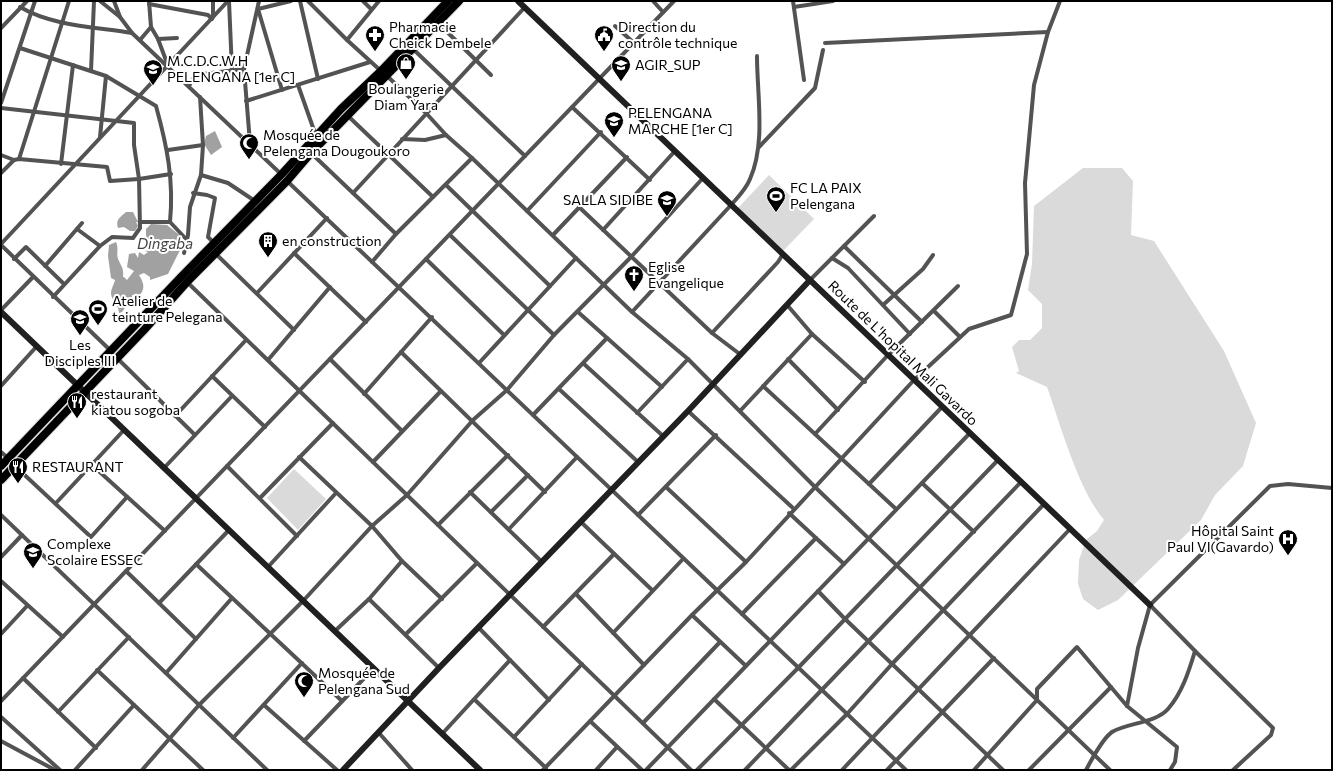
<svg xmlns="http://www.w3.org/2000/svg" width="1333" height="771" font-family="Commissioner,sans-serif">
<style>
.green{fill:#dadada}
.water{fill:#a1a1a1}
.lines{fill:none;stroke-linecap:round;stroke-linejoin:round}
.highway-casing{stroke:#dbdbdb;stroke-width:10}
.street{stroke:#535353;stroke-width:4}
.secondary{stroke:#202020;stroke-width:6}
.highway{stroke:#000;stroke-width:8}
.labels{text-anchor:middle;stroke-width:4;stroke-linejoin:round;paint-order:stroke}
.poi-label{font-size:14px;fill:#000;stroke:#fff;text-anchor:start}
.street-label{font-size:14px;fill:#000;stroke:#fff}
.water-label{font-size:15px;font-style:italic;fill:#424242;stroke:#fff}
</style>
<rect width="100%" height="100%" fill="#fff"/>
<g class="green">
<path d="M1083,168H1122L1133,181L1131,235L1154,241L1224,351L1256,423L1243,466L1215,495L1201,520L1118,600L1098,610L1083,599L1078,584L1079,560L1086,540L1097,531L1104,520C1078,489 1061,426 1047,387L1016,373L1019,371L1012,347L1019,340H1030L1042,328V304L1028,290L1032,264L1034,206Z"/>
<polygon points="769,175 814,219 783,251 738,208"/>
<polygon points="294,469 326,499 298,530 267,498"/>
</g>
<g class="water">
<polygon points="215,131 222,147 211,155 204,144 206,136"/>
<path d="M126,212H133L138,222H136L138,226L135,231H130L124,227L118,228C115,219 121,217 126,212Z"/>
<path d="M151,224L167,225L182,237L180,250L168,274L150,280V277L144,273L139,275C144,283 146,289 138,297L137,295H132V303L127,305L122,312L119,313C119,305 112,301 111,294C111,288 114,285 115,280L111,278L108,256L109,245L116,242C119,248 116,253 118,259C121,266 124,268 123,277H124L127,280L134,271L127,267L129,254L135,253L138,258L139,252L144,255L148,252L145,251L150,250L146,236V229Z"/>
</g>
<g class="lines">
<g class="highway-casing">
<g id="highway">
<polyline points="1,466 182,276 281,175 341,109 381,71 448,1"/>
<polyline points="1,480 144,330 187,282 287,181 311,153 459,1"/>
</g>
</g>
<g class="street">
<polyline points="100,1 120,17 132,33 282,175"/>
<polyline points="114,1 120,17"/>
<polyline points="149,1 151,27 158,39 167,63"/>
<polyline points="213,1 213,17"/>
<polyline points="229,1 232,71"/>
<polyline points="300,1 318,79"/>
<polyline points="308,1 347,40 381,71"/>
<polyline points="363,1 371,9"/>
<polyline points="653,1 663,12"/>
<polyline points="793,1 804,80"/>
<polyline points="149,4 208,15 212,19"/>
<path d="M20,7C52,26 96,27 132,33"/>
<polyline points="794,7 833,1"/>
<polyline points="438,23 491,75"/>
<polyline points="615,26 633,42"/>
<polyline points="1,28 27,1"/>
<polyline points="158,39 177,38"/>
<polyline points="140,40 151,27"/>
<polyline points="347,40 379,1"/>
<polyline points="825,43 1048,32"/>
<path d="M20,48L106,76L156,106C167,146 174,180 170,222"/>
<polyline points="413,49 525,156"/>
<polyline points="91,71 94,1"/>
<polyline points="386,75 426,113 446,135 472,158 632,312 688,359 815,487 1110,770"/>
<polyline points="298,85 316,136"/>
<polyline points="189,86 195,75 244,69"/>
<polyline points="282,90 258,9 291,1"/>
<polyline points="246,101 370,62"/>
<polyline points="1,103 35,1"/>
<polyline points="572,107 650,180"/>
<polyline points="1,108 134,123 134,145 139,179 140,228 133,238 112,237 100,246 77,229"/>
<polyline points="348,116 433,197"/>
<polyline points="100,137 106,76"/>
<polyline points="402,139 425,140 446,135"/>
<polyline points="250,143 244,69 259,1"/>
<polyline points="759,147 815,88 823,50"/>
<polyline points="168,150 203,145"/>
<polyline points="311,153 396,234"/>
<polyline points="1,155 14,160 19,159 107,167 110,181 139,179 171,174"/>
<polyline points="19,159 69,1"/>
<polyline points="61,164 73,65"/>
<polyline points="1,173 14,160"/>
<polyline points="201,175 228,183 255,201"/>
<polyline points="286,180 906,770"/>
<polyline points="446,185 550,286"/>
<polyline points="193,193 207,195 215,198 208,237 214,243"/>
<polyline points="353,193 525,7"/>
<polyline points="579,207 712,333 741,355"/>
<polyline points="527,211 601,132"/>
<polyline points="140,222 170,222 187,240"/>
<polyline points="603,230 675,151"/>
<polyline points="450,235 554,335"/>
<polyline points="553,235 627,157"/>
<polyline points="1,244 228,1"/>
<polyline points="1,245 111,351"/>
<polyline points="844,246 922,322"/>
<polyline points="184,253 188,235 190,207 201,175 203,145 200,97"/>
<polyline points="215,253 294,330"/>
<polyline points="294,253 366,322"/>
<polyline points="832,258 848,268 910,334"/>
<polyline points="14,259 26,247 64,284"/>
<polyline points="426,259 504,335"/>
<polyline points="372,262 396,234 472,158"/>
<polyline points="45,266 82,223"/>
<polyline points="810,280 874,216"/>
<polyline points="187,282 691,770"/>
<polyline points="257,293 327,218"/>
<polyline points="53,297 100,246"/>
<polyline points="883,305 923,269 933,255"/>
<polyline points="788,306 812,334 865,382"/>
<polyline points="1,310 33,277"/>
<polyline points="934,311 960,337"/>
<polyline points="578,312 662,387"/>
<path d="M632,312L732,204C739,196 746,189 750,179C766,143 757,95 757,56"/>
<polyline points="712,333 778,262 783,254"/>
<polyline points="401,352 545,492"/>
<polyline points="117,358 195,435"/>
<polyline points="330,359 402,431"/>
<polyline points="788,359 838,410"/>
<polyline points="268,360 330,287"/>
<polyline points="479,363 576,258"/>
<polyline points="584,364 663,436"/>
<polyline points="212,376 265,427"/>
<polyline points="1,386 37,346"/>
<polyline points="763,386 896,509"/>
<polyline points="559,389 638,462"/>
<polyline points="364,394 432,317"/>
<polyline points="688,411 794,509"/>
<polyline points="740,411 812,334"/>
<polyline points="637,413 688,359"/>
<polyline points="533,415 607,338"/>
<polyline points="175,416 246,340"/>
<polyline points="815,434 888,355 958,286"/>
<polyline points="1,452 8,458"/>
<polyline points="299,457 372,526 402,561 442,599"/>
<polyline points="373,462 441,391"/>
<polyline points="92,465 165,531"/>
<polyline points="15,466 91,537 127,497"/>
<polyline points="227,466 297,536"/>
<polyline points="164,468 232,396"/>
<polyline points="922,483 974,532"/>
<polyline points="869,484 941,408"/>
<polyline points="666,487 746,562"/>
<polyline points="470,492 542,562"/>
<polyline points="260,498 333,423"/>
<polyline points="56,503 124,430"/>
<polyline points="491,512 528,475"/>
<polyline points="789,513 844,564"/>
<polyline points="1,515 267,770"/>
<polyline points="638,515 716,435"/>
<polyline points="581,522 652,590"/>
<polyline points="438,525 508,455"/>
<polyline points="509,529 577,457"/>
<polyline points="1,557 22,535"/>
<polyline points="196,564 342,701"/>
<polyline points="268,567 336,493"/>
<polyline points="126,571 196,639"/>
<polyline points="1,581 63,637"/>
<polyline points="818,591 844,618 1003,770"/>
<polyline points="576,594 644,665"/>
<polyline points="369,599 439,668"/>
<polyline points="159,603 229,530"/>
<polyline points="742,614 816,538"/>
<polyline points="692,615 746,666"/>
<polyline points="543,627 614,554"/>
<polyline points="479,628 549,700"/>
<polyline points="336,630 369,599 402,561"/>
<polyline points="613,633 683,559"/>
<polyline points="1,634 27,606"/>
<polyline points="406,634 477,563"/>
<polyline points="1195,651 1273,728 1271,735 1233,770"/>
<polyline points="97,670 203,770"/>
<polyline points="166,673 232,598"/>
<polyline points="23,678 96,748"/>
<polyline points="714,699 789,770"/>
<polyline points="475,700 546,768"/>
<polyline points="1,701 674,1"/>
<polyline points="264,705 337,770"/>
<polyline points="1127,706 1138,648 1150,605 1270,486 1288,484 1332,488"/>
<polyline points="58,712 129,637"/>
<polyline points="1,717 60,770"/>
<polyline points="590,721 642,770"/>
<polyline points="643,723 720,642"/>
<polyline points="379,733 412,770"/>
<polyline points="442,734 510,660"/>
<polyline points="514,737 582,664"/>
<polyline points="233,738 302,663"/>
<polyline points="1,741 55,770"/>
<polyline points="304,741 374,668"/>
<polyline points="75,770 134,705"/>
<polyline points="142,770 199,705 303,601 372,526 407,495 473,420 507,390 554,335 631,257 703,178"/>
<polyline points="543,770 692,615 746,562 914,380 969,329 1011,315 1027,254 1025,183 1034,85 1048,32 1060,1"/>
<polyline points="596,770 617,747"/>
<polyline points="646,770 969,434"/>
<polyline points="697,770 798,668 998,460"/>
<polyline points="745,770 1021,482"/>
<polyline points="791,770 847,714 892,664 1044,504"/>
<polyline points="842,770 1070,529"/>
<polyline points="887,770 994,658"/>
<polyline points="974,770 1037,700 1037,689 1077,647 1127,706 1177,747 1175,762 1170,770"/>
<polyline points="1029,770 1111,687"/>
<path d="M1086,770C1092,759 1102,739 1112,732C1126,723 1156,723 1168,709C1182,693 1189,671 1195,651L1150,605"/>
</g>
<g class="secondary">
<polyline points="518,1 1150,605"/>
<polyline points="1,312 480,770"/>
<polyline points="343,770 439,668 688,411 810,280"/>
</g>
<use href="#highway" class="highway"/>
</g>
<defs>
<g id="pharmacy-pin" transform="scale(1)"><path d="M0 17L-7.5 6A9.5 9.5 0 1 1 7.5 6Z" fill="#000" stroke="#fff"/><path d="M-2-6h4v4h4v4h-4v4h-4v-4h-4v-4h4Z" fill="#fff"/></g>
<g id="civic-pin" transform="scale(1)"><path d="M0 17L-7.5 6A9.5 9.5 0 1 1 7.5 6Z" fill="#000" stroke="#fff"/><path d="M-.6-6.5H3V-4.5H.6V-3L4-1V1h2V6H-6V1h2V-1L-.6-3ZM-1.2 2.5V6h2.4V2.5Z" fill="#fff"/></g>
<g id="shop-pin" transform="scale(1)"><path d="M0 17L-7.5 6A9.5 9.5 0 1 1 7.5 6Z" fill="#000" stroke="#fff"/><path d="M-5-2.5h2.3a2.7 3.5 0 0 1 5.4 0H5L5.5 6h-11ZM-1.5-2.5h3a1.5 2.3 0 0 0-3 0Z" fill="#fff"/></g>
<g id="university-pin" transform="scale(1)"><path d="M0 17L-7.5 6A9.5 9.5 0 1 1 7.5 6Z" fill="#000" stroke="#fff"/><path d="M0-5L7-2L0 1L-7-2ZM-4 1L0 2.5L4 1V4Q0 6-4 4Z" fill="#fff"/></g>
<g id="school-pin" transform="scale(1)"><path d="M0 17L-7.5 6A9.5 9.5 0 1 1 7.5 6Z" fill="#000" stroke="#fff"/><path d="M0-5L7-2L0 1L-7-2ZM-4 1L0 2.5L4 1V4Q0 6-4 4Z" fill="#fff"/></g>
<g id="mosque-pin" transform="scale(1)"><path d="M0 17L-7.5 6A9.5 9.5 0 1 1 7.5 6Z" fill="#000" stroke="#fff"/><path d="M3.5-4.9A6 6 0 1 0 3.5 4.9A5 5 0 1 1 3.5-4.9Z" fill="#fff"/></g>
<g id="stadium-pin" transform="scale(1)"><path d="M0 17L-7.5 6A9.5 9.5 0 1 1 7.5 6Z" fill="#000" stroke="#fff"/><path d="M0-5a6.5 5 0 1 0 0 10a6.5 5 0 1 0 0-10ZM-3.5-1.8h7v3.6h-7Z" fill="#fff"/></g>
<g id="building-pin" transform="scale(1)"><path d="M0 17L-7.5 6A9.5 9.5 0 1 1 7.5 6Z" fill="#000" stroke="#fff"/><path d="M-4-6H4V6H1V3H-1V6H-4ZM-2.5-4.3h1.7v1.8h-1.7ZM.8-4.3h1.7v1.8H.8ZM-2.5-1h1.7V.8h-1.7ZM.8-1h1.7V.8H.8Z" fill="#fff"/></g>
<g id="church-pin" transform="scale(1)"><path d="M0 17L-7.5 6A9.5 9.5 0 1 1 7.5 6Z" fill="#000" stroke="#fff"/><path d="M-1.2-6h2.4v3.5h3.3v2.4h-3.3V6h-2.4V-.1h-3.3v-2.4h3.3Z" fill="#fff"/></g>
<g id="restaurant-pin" transform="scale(1)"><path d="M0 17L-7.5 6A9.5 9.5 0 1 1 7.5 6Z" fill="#000" stroke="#fff"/><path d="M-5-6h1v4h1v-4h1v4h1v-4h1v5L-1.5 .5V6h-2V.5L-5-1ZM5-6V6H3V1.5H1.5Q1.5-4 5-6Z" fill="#fff"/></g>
<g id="hospital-pin" transform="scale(1)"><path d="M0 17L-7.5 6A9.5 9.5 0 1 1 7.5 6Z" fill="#000" stroke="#fff"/><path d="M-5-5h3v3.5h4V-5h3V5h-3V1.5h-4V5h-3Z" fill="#fff"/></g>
</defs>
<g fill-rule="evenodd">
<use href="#pharmacy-pin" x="375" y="35"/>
<use href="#civic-pin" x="604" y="35"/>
<use href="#shop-pin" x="406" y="63"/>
<use href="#university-pin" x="621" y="65"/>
<use href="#school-pin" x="153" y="69"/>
<use href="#school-pin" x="614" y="121"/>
<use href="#mosque-pin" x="249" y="143"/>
<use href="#stadium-pin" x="776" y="196"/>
<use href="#school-pin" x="667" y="200"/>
<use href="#building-pin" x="268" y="241"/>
<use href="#church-pin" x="634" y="275"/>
<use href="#stadium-pin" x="98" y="309"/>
<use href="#school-pin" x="80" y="319"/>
<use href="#restaurant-pin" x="77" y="402"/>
<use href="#restaurant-pin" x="18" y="467"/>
<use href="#hospital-pin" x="1288" y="539"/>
<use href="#school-pin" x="33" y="552"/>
<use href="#mosque-pin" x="304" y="681"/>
</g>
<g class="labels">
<g class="poi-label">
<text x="389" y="32">Pharmacie<tspan x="389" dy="16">Cheick Dembele</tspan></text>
<text x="618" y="32">Direction du<tspan x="618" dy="16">contrôle technique</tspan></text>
<text x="167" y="66">M.C.D.C.W.H<tspan x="167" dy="16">PELENGANA [1er C]</tspan></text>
<text x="635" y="70">AGIR_SUP</text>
<text x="406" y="94" text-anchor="middle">Boulangerie<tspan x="406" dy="16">Diam Yara</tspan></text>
<text x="628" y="118">PELENGANA<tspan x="628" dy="16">MARCHE [1er C]</tspan></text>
<text x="263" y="140">Mosquée de<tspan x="263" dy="16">Pelengana Dougoukoro</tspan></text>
<text x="790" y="193">FC LA PAIX<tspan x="790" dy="16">Pelengana</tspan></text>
<text x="653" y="205" text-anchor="end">SALLA SIDIBE</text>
<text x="282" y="246">en construction</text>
<text x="648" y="272">Eglise<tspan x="648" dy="16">Evangelique</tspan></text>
<text x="112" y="306">Atelier de<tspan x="112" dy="16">teinture Pelegana</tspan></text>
<text x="80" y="350" text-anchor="middle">Les<tspan x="80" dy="16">Disciples III</tspan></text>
<text x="91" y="399">restaurant<tspan x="91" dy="16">kiatou sogoba</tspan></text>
<text x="32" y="472">RESTAURANT</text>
<text x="1274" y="536" text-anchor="end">Hôpital Saint<tspan x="1274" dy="16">Paul VI(Gavardo)</tspan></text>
<text x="47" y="549">Complexe<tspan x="47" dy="16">Scolaire ESSEC</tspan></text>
<text x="318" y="678">Mosquée de<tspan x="318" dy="16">Pelengana Sud</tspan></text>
</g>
<g class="street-label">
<text transform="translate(903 353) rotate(44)" y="5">Route de L'hopital Mali Gavardo</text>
</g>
<g class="water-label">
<text x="165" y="249">Dingaba</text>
</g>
</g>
<rect width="1333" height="771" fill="none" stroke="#000000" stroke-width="4"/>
</svg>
